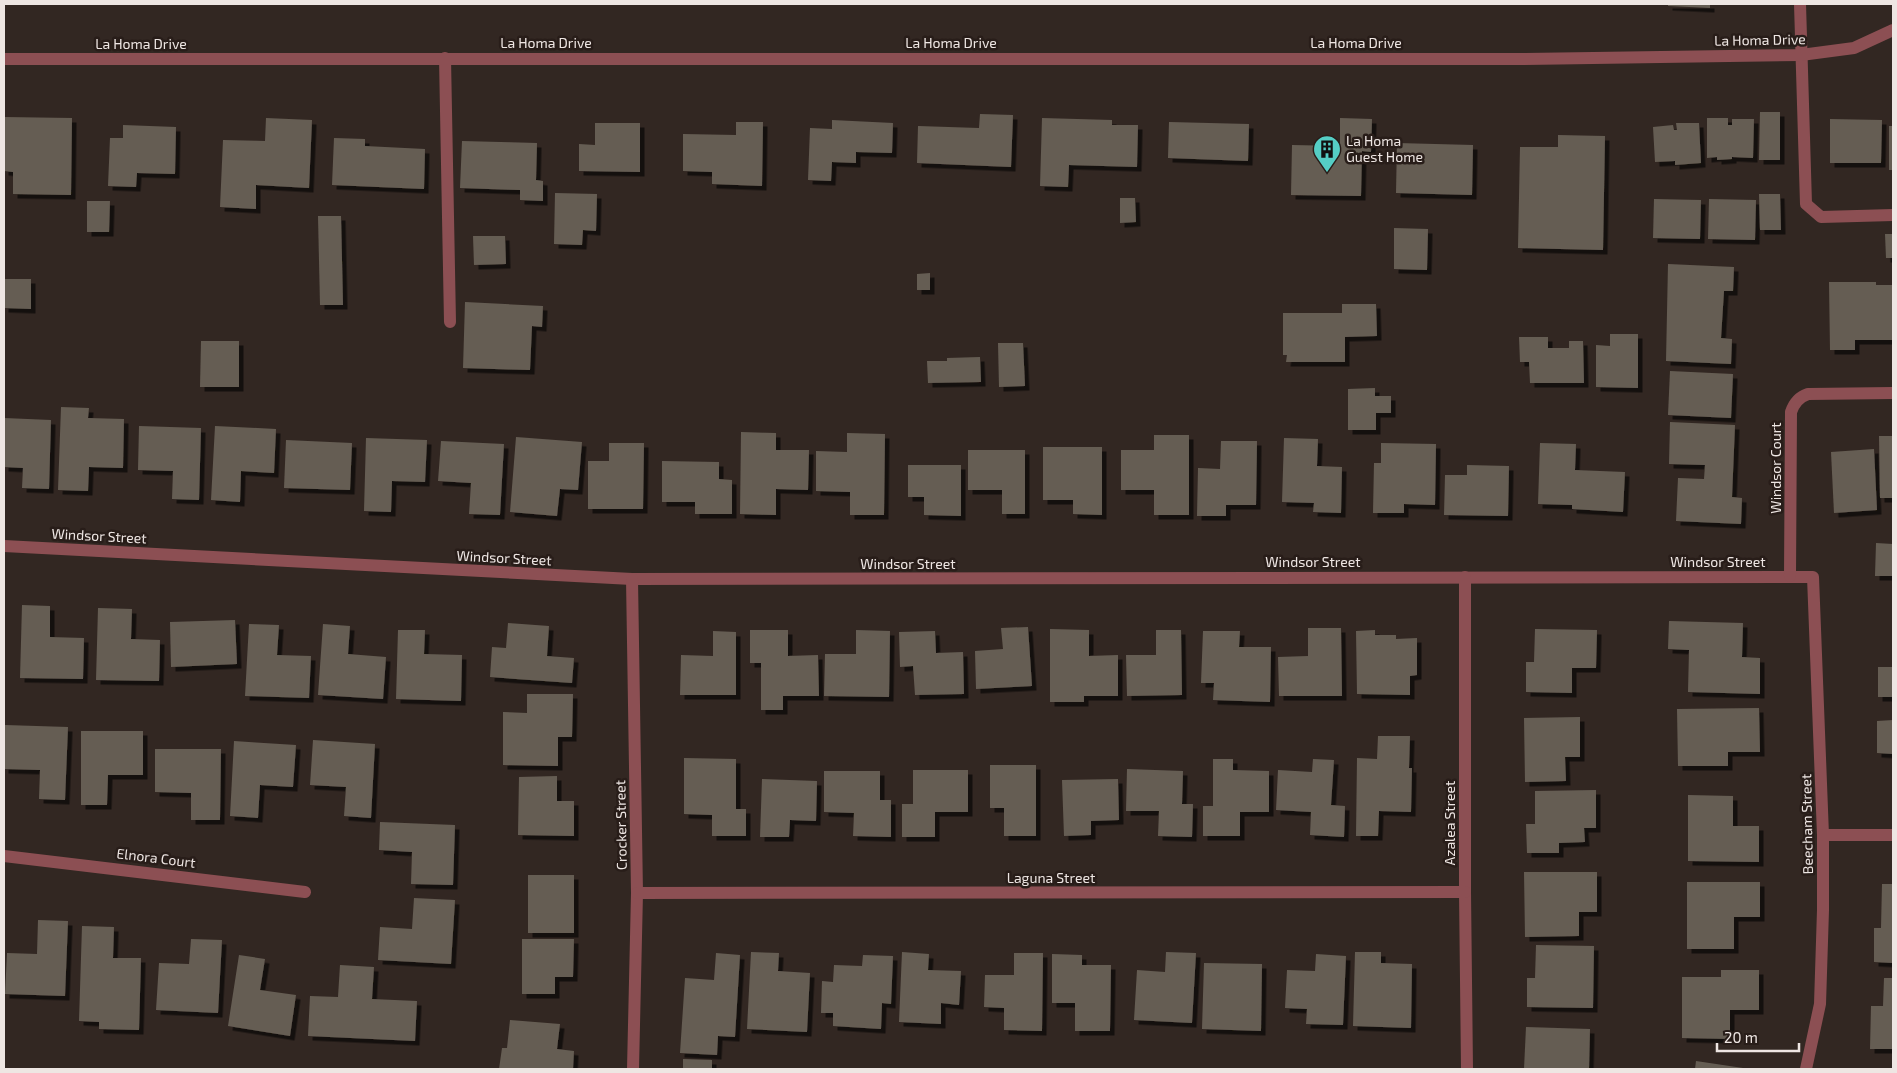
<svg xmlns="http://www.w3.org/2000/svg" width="1897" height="1073" font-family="'Exo 2',sans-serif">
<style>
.building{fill:#655d53;filter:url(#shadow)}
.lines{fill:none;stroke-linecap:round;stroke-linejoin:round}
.minor{stroke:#8c4f53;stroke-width:12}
.labels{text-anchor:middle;stroke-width:5;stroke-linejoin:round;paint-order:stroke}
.street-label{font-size:14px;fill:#eee6e3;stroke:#281d19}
.poi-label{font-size:14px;fill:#eee6e3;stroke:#281d19;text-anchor:start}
</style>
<defs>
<filter id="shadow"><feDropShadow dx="4.5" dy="4.5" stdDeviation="0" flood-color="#0009"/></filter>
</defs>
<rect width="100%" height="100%" fill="#322722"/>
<g class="building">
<polygon points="1668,4 1710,4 1710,8 1668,6"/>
<polygon points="1760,112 1780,112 1780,160 1759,160"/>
<polygon points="980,114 1013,115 1011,167 917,163 918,126 979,128"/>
<polygon points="4,117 72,118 71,195 13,194 13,172 4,171"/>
<polygon points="266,118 312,120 309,188 256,185 256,209 220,207 223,140 265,141"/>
<polygon points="1042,118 1112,120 1112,125 1138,125 1137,167 1069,165 1068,187 1040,186"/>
<polygon points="1340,118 1372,119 1371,152 1362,151 1361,196 1291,195 1292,145 1340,146"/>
<polygon points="1707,118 1728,118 1728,125 1732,125 1732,119 1754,119 1753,158 1732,157 1732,159 1717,160 1717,157 1707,158"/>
<polygon points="1830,119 1882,120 1881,163 1830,163"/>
<polygon points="832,120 893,123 892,153 856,152 856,163 832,162 831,181 808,180 810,128 832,129"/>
<polygon points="736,122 763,122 762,186 712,184 712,172 683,171 683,134 736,135"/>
<polygon points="1169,122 1249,124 1248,161 1168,158"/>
<polygon points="595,123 640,123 640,172 579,171 579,144 595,145"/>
<polygon points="1676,123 1699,123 1701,163 1675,165 1675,161 1655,162 1653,127 1673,125 1674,130 1677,130"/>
<polygon points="123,125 176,127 175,174 137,173 136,187 108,186 110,138 123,138"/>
<rect x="1889" y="126" width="4" height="44"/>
<polygon points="1558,135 1605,136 1603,250 1518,248 1520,147 1558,147"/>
<polygon points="334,138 365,139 365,146 425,149 424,189 332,185"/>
<polygon points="462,141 537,143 536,180 543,181 543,201 520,200 520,190 460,188"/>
<polygon points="1397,143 1473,145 1472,195 1396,193"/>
<polygon points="555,193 597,194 596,231 583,230 582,245 554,244"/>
<polygon points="1759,194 1780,194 1781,230 1760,230"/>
<polygon points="1120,198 1135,198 1136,222 1120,223"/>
<polygon points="1654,199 1701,200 1700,239 1653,238"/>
<polygon points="1709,199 1756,200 1755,240 1708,239"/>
<polygon points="87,201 110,201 109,232 87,232"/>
<polygon points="318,216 341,216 343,305 320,305"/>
<polygon points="1394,228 1428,229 1427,270 1394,269"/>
<polygon points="1885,234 1893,234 1893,258 1886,258"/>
<polygon points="473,236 505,236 506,264 474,265"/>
<polygon points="1668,264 1734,267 1733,291 1724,291 1721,338 1732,339 1731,364 1666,361"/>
<polygon points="930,273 930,290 917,290 917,274"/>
<polygon points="4,279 31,279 31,309 4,308"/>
<polygon points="1829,282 1876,282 1876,285 1893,285 1893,340 1855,340 1855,350 1830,350"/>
<polygon points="465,302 543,306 542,327 532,326 530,370 463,368"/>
<polygon points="1342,304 1376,304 1377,336 1345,337 1345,362 1286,362 1287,355 1283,355 1283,313 1342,313"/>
<polygon points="1610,334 1638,334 1638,388 1596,387 1596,345 1610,346"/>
<polygon points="1519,337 1548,337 1548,348 1569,348 1569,341 1583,341 1584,383 1530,383 1529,362 1520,362"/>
<polygon points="201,341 239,341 239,387 200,387"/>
<polygon points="998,343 1023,343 1025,386 999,387"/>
<polygon points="980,357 981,382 928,383 927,361 947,361 947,358"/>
<polygon points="1670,371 1733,374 1731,418 1668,415"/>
<polygon points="1375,388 1375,396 1391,396 1391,413 1376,413 1376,430 1348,430 1348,389"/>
<polygon points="61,407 89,408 88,418 124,419 123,468 89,467 88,491 58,490"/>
<polygon points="4,418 51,420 49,489 22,488 23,468 4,467"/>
<polygon points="1670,422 1735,425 1732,497 1742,498 1741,524 1676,521 1678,478 1704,479 1705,465 1669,464"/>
<polygon points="139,426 201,428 199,500 172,499 173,471 138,470"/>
<polygon points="215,426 276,429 274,473 241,471 240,502 211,500"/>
<polygon points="741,432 776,433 776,450 809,450 808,490 776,489 776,515 740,514"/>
<polygon points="847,433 885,434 884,515 850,515 850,492 816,491 816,451 847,452"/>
<polygon points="1154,435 1189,435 1189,515 1154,515 1154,490 1121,490 1121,450 1154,450"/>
<polygon points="1879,436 1893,436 1893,498 1880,498"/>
<polygon points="516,437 582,442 578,490 560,489 557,516 510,512"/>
<polygon points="366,438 427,440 425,482 392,481 391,512 364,511"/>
<polygon points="1284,438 1318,439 1317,466 1342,467 1341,513 1313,512 1314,503 1282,502"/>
<polygon points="286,440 352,443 350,490 284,488"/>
<polygon points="441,441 504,444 500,515 469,514 471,483 438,481"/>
<polygon points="1221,441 1257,441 1256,505 1226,505 1226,516 1197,516 1198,468 1220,469"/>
<polygon points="609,443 644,443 643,509 588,509 588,461 609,461"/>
<polygon points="1381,443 1436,444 1435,505 1404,504 1404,513 1373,513 1374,463 1381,463"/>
<polygon points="1540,443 1576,444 1575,470 1625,472 1623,512 1572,509 1572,505 1538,504"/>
<polygon points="1043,447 1102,447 1102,515 1073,514 1073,500 1043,500"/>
<polygon points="1874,449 1877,510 1834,513 1831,452"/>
<polygon points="968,450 1025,450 1025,514 1002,514 1002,490 968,490"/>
<polygon points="662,461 719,462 719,479 732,480 732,514 695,514 695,502 662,502"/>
<polygon points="908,465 961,465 961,516 924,515 924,497 908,497"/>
<polygon points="1467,465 1509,466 1508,516 1444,515 1445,475 1467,475"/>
<polygon points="1876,543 1893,544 1893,576 1875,576"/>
<polygon points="22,605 50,606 50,637 84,638 83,679 20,678"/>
<polygon points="98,608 132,609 131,639 160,640 159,681 96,680"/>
<polygon points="235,620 237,664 171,667 170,622"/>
<polygon points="1669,621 1743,623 1742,657 1760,658 1760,694 1688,692 1689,650 1668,649"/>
<polygon points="508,623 549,626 547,656 574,658 572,683 490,677 492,647 506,648"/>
<polygon points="249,624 279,625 277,655 311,656 309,698 245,696"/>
<polygon points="323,624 350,626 348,654 386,657 383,699 318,695"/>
<polygon points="1028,627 1032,686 976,689 975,651 1003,649 1001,628"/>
<polygon points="1308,628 1341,628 1342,696 1279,696 1278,657 1308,656"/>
<polygon points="1050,629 1089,630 1089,656 1118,655 1118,696 1084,696 1084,702 1050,702"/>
<polygon points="1535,629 1597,630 1596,668 1572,668 1572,693 1526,692 1526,662 1534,662"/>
<polygon points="398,630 425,630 424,654 462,655 461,701 396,699"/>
<polygon points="750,630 788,630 788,656 818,655 819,696 783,696 783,710 761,710 761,663 750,663"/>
<polygon points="856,630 890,631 889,697 824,696 825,654 856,654"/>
<polygon points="1156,630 1181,630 1182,695 1127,696 1126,655 1156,655"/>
<polygon points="1375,630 1375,635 1396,635 1396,639 1417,638 1417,675 1410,676 1410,695 1357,694 1356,631"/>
<polygon points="713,631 736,632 736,695 680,695 681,655 713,656"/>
<polygon points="935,631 936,653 963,652 964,694 915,695 913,666 900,667 899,632"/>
<polygon points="1203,631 1240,631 1239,647 1271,647 1270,702 1213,700 1214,683 1201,683"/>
<rect x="1878" y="667" width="15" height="30"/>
<polygon points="527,694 573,694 572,737 558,737 558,766 503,765 503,712 527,713"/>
<polygon points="1759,708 1760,752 1728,752 1728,766 1678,766 1677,709"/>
<polygon points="1580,717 1580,757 1565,757 1566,781 1525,782 1524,718"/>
<polygon points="1893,720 1893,754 1877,753 1877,721"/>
<polygon points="5,725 68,727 65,800 39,799 40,770 4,769"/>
<polygon points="81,731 143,731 143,775 108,775 107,805 81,805"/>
<polygon points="1378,736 1410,736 1409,768 1412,768 1411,812 1379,811 1378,836 1356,836 1357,758 1377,759"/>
<polygon points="313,740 375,744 371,818 344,816 346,787 310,785"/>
<polygon points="234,741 296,745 293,787 260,785 258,818 230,816"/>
<polygon points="155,749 221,749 220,820 191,820 191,793 155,792"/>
<polygon points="684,758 736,759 736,809 746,809 746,836 712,836 712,815 684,814"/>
<polygon points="1213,759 1233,759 1233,770 1269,771 1269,812 1240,812 1240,836 1203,836 1203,806 1213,806"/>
<polygon points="1313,759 1334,760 1331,805 1345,806 1344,837 1310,835 1311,812 1276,810 1278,770 1312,772"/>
<polygon points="990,765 1036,765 1036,836 1004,836 1004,808 990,808"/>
<polygon points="1127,769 1183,771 1182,804 1193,804 1192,837 1158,836 1159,811 1126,811"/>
<polygon points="913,770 968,770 968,812 935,812 935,837 902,837 902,804 913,804"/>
<polygon points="824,771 880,771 880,800 891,800 891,837 853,836 854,813 824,812"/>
<polygon points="557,776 557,801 574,801 574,836 518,835 519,777"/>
<polygon points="762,779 817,781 816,821 790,820 789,837 760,837"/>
<polygon points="1118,779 1119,820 1091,821 1091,835 1064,836 1062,780"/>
<polygon points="1596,790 1596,828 1584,828 1585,842 1559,843 1559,853 1527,853 1526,824 1535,824 1535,791"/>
<polygon points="1688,795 1733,796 1733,826 1759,826 1759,862 1688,861"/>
<polygon points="380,822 455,825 453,885 411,884 412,852 379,850"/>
<polygon points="1524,872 1597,872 1597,912 1579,912 1579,936 1525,937"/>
<rect x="528" y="875" width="46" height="58"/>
<polygon points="1687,882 1760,882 1760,917 1734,917 1734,949 1687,949"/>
<polygon points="1882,884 1893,884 1893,963 1874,962 1874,928 1881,928"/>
<polygon points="414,898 455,900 451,964 378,960 380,927 412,929"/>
<polygon points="38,920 68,921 65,996 5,994 7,953 37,954"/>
<polygon points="82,926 114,927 113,958 141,958 139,1030 99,1029 99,1022 79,1021"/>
<polygon points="191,939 222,940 218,1013 156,1010 159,963 189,964"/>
<polygon points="522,939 574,939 573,977 555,977 555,994 522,994"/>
<polygon points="1536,945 1594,946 1593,1008 1527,1007 1527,978 1535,978"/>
<polygon points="751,952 779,953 778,971 810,973 807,1032 747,1029"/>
<polygon points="902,952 929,954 928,970 961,971 959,1005 941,1003 941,1024 899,1022"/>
<polygon points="1166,952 1196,953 1192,1023 1134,1020 1137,970 1165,972"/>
<polygon points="1355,952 1381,952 1381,963 1412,964 1411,1028 1353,1026"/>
<polygon points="716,953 740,955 735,1037 718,1036 717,1055 680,1053 685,978 714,980"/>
<polygon points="1014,953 1043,953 1042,1031 1004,1030 1004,1008 984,1007 985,975 1014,975"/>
<polygon points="1052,954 1082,955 1082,965 1111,965 1110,1031 1075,1031 1075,1003 1052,1003"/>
<polygon points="1316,954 1346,956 1343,1025 1306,1024 1307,1009 1285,1008 1287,970 1315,971"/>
<polygon points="239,955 265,959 260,990 296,995 290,1036 228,1026"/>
<polygon points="863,955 893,956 891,1004 882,1003 881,1029 833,1026 833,1013 821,1013 822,981 833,982 834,965 862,966"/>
<polygon points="1204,963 1262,964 1261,1031 1202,1029"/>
<polygon points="340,965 374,967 372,999 417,1001 415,1041 308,1036 310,996 338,997"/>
<polygon points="1721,970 1759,970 1759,1010 1730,1010 1730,1039 1682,1038 1682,977 1721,977"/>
<polygon points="1884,978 1893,978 1893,1049 1870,1049 1871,1006 1883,1006"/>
<polygon points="510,1020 560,1024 557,1049 574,1051 573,1069 499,1069 502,1048 507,1048"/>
<polygon points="1526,1027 1590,1029 1589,1069 1524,1069"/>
<polygon points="683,1059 712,1060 712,1069 683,1069"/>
<polygon points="1696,1061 1743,1068 1742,1069 1695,1069"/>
</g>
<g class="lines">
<g class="minor">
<polyline points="1800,4 1806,204 1821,217 1893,215"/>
<polyline points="445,58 450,322"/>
<polyline points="4,59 1525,59 1801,55 1854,48 1893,30"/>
<polyline points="4,546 632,579 1813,577 1823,835 1823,910 1820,1004 1806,1069"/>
<path d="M1790,576L1791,412C1794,403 1799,397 1808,394L1893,393"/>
<polyline points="1465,577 1465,892 1467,1069"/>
<polyline points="632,579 637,893 633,1069"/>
<polyline points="1823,835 1893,835"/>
<polyline points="4,856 305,892"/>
<polyline points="637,893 1465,892"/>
</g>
</g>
<defs>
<g id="building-pin" transform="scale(1.4375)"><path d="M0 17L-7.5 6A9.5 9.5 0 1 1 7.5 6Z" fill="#55cec5" stroke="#281d19"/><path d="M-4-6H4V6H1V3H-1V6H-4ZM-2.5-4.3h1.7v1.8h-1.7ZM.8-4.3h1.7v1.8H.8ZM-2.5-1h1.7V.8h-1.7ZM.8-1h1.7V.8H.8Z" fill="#111"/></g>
</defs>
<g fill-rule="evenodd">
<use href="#building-pin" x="1327" y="149"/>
</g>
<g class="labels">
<g class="street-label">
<text transform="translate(1760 40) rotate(-1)" y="5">La Homa Drive</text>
<text x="546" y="48">La Homa Drive</text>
<text x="951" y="48">La Homa Drive</text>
<text x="1356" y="48">La Homa Drive</text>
<text x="141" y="49">La Homa Drive</text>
<text transform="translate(1776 468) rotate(-90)" y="5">Windsor Court</text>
<text transform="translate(99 536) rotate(3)" y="5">Windsor Street</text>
<text transform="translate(504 558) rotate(3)" y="5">Windsor Street</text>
<text x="1313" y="567">Windsor Street</text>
<text x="1718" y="567">Windsor Street</text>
<text x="908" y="569">Windsor Street</text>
<text transform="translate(1450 823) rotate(-90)" y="5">Azalea Street</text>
<text transform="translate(1807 824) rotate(-91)" y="5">Beecham Street</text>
<text transform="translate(621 825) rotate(-91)" y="5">Crocker Street</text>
<text transform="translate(156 858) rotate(7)" y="5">Elnora Court</text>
<text x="1051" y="883">Laguna Street</text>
</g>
<g class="poi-label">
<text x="1346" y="146">La Homa<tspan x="1346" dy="16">Guest Home</tspan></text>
</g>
</g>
<rect width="1897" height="1073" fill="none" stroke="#eee6e3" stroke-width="10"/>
<path d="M1717 1043v8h82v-8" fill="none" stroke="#eee6e3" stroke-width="2.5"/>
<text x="1724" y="1043" font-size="15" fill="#eee6e3" stroke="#281d19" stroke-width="4" paint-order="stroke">20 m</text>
</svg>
